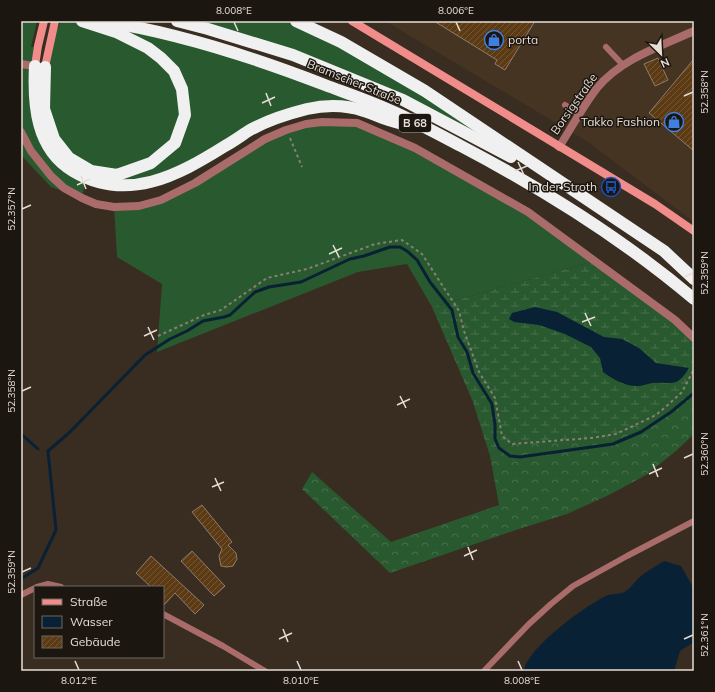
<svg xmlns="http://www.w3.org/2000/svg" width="715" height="692" font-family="Mulish,sans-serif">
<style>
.built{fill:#463423}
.grass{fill:#29592f}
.forest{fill:url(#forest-crowns)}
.wetland{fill:url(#wetland-marsh)}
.water{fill:#092134}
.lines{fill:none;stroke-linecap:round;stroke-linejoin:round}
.stream{stroke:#092134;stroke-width:3}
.building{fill:url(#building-hatch);stroke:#8c7d6f}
.path{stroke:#897e74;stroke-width:2;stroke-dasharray:3 3;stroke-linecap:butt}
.lane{stroke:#aa6c6a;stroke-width:6}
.street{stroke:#aa6c6a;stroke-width:8}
.secondary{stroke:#f08d8b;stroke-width:8}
.highway{stroke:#f0f0f0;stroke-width:12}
.ticks{fill:none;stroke:#e6ddd5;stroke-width:1.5}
.labels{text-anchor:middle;stroke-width:3;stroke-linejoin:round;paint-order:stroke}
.shield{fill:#1c1610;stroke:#a9a19a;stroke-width:1}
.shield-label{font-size:11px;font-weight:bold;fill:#e6ddd5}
.poi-label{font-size:12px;fill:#e6ddd5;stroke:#1c1610;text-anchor:end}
.street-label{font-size:12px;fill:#e6ddd5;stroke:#1c1610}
.neatline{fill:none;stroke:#e6ddd5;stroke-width:1.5}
.ticks-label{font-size:10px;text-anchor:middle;fill:#e6ddd5}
</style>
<defs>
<pattern id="forest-crowns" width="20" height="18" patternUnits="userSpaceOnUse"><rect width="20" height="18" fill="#29592f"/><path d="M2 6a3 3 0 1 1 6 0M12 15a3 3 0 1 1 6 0" fill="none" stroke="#48704c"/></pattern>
<pattern id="wetland-marsh" width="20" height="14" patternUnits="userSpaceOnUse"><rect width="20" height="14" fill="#29592f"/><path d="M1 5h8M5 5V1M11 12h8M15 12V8" fill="none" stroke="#48704c"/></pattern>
<pattern id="building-hatch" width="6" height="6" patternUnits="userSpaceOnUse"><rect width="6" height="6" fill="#5b3a14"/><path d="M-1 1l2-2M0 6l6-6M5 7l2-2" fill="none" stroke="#735635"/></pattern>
</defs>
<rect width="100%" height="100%" fill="#392c20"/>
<polygon class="built" points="385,21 694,21 694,222 588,142"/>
<g class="grass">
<polygon points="21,21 37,21 31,47 38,46 36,112 86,178 82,198 51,187 21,155"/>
<polygon points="61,21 102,21 205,44 396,113 363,110 309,109 225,147 131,186 69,158 44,109 49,48"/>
<polygon points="177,21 296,21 341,42 571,188 403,100"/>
<polygon points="340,122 377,130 528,212 594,261 432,307 407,264 358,272 157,352 162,284 117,257 114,207 161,200 286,130"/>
</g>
<polygon class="forest" points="694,369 694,434 676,451 646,475 609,495 567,514 519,529 390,573 302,489 312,472 391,542 499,505 490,456 512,444 591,438 656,415 682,391"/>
<polygon class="wetland" points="594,261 694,338 694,369 682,392 656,415 616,434 591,438 512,444 490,456 473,402 432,307"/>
<g class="water">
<path d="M535,307L557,312L604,337L622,339L639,348L656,363L689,368C676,389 673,381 652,383C648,384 644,385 640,386C626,387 614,380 603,372L600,358L591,347L565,334L539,325L514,322L509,319L512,313Z"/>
<path d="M664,561L681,566L694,589V642L680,651L674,671H524C527,648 585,606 606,596C612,593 621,595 626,591C632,587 636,580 641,576C648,570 657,566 664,561Z"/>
</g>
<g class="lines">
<g class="stream">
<polyline points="21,434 38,449"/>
<polyline points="21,579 38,568 56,530 48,451 70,432 145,355 170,339 187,331 203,321 224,317 230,315 255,292 269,287 301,282 350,259 364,256 390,247 400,247 407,251 417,260 430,282 452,310 458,337 467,352 473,373 492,404 495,425 495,439 499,448 510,456 520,457 613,444 641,432 671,412 694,393"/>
</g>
</g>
<g class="building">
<polygon points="434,21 535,21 505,70 495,64 497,60"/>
<polygon points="658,58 668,80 655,86 644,64"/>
<polygon points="694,59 694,151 649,113"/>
<polygon points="202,505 232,542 228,545 236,553 237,559 233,566 227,567 221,566 219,556 222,549 192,512"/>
<polygon points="192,551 225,586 214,596 181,561"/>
<polygon points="151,556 204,605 195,614 175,593 163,606 163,587 151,587 136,573"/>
</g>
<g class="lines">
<g class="path">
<polyline points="290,138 302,167"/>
<polyline points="158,336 204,315 221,310 267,278 307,269 375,244 402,240 422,254 459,311 464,331 479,372 495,398 502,436 512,444 591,438 616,434 656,415 669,404 682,392 694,369"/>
</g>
<g class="lane">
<polyline points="606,47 623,65"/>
<polyline points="565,105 579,115"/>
<polyline points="37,587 48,584 61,587"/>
<polyline points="21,595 35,588"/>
<polyline points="163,614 223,646 265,671"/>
<polyline points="484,671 529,624 551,604 573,586 627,556 694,521"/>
</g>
<g class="street">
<polyline points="21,64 40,67"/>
<polyline points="21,132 31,151 51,176 64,188 82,198 96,204 114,207 139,206 161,200 195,183 265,139 286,130 306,124 322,122 357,123 415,148 528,212 675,320 694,338"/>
<path d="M559,147C572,127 583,106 597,88C621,59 661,46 694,31"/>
</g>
<g class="secondary">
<polyline points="352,21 655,204 694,231"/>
<polyline points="35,66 38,46 44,21"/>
<polyline points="45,67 55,21"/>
</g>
<g class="highway">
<path d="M102,21C179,33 253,57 325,85C349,94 373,102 396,113C418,123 440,135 461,146C543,189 623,239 694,299"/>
<polyline points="177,21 208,29 293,55 403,100 511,157"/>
<polyline points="296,21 341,42 425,91 664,251 694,279"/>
<path d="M35,66C33,105 36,149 73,171C127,203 177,176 225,146C234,141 242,135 250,130C268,120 287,114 307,109C325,105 346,105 364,111C374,114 383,119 392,121C398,123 404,124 410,125"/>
<polyline points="45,67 44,109 54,139 69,158 91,171 117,175 151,163 175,143 185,115 182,89 174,71 161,58 148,48 116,32 82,21"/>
</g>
</g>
<path class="ticks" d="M234,22L238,31M456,22L460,31M266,93L271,106M684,96L693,92M262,103L275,97M518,162L524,175M515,171L527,166M81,176L86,189M77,185L90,179M22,209L31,205M333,245L339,257M329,254L342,248M684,277L693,273M585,313L591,326M582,322L595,317M148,327L154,340M144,336L157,330M22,391L31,387M400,396L406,408M397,405L410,399M684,458L693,454M653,464L658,477M649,474L662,468M215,478L221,491M212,487L224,482M468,547L473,560M464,556L477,550M22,572L31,568M283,629L288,642M279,639L292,633M684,639L693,635M75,661L79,670M297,661L301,670M518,661L522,670"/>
<defs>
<g id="shop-ring" transform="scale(1)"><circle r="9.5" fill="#1c1610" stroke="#3f7fe0" stroke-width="1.5"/><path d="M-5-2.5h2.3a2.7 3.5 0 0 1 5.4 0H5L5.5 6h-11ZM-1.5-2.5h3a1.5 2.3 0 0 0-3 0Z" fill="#3f7fe0"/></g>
<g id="bus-ring" transform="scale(1)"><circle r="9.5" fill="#1c1610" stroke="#1a4fb4" stroke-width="1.5"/><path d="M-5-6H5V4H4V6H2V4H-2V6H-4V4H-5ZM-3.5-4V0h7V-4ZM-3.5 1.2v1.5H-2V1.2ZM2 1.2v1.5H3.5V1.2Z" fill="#1a4fb4"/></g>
</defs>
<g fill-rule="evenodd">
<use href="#shop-ring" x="494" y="40"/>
<use href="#shop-ring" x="674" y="122"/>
<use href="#bus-ring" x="611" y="187"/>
</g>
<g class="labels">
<rect class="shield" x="399" y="114" width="32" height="18" rx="3"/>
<g class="shield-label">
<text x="415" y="127">B 68</text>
</g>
<g class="poi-label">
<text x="508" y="44" text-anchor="start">porta</text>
<text x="660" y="126">Takko Fashion</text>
<text x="597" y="191">In der Stroth</text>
</g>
<g class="street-label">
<text transform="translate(354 82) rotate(22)" y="4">Bramscher Straße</text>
<text transform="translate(574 104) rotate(-55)" y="4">Borsigstraße</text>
</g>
</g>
<rect width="715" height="692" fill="none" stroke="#1c1610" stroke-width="44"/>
<rect x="34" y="586" width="130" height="72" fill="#1c1610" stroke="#6d665f"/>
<rect x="42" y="599" width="20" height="6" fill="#f08d8b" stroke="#6d665f"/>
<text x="70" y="606" font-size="12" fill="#e6ddd5">Straße</text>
<rect x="42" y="616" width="20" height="12" fill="#092134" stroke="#6d665f"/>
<text x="70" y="626" font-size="12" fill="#e6ddd5">Wasser</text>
<rect x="42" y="636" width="20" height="12" fill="url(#building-hatch)" stroke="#6d665f"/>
<text x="70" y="646" font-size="12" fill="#e6ddd5">Gebäude</text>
<g transform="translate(661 54) rotate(156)" stroke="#1c1610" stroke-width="3" paint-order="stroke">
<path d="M0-3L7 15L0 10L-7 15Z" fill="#e6ddd5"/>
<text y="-6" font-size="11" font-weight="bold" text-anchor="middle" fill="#e6ddd5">N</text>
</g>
<rect x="22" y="22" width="671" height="648" class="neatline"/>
<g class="ticks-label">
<text x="234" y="14">8.008°E</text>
<text x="456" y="14">8.006°E</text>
<text transform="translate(704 92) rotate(-90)" y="4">52.358°N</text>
<text transform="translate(11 209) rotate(-90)" y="4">52.357°N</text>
<text transform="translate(704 273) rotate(-90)" y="4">52.359°N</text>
<text transform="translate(11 391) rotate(-90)" y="4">52.358°N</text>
<text transform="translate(704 454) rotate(-90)" y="4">52.360°N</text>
<text transform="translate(11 572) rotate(-90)" y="4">52.359°N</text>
<text transform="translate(704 635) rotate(-90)" y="4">52.361°N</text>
<text x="79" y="684">8.012°E</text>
<text x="301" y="684">8.010°E</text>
<text x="522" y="684">8.008°E</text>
</g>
</svg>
